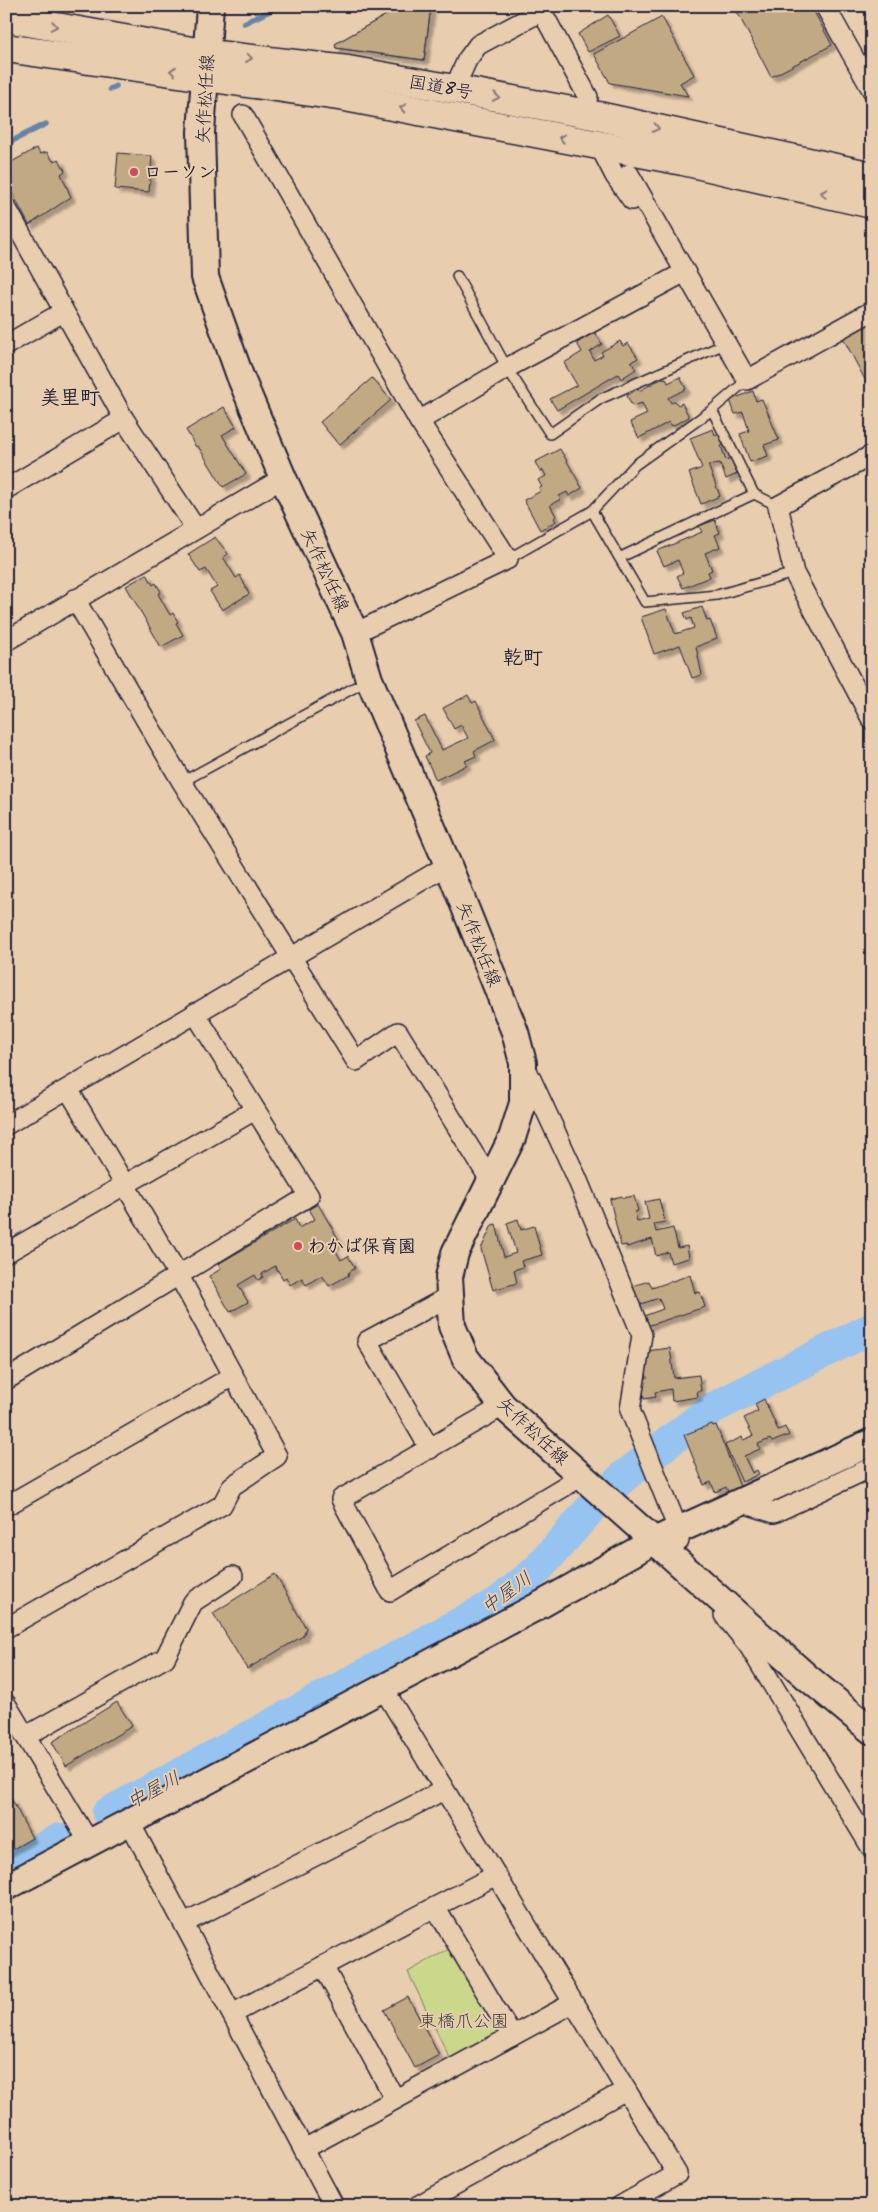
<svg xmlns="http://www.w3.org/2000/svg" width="878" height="2212" font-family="Kalam,'Klee One',sans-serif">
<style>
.green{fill:#cbd78a;stroke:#767c62}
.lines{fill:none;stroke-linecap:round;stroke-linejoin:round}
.stream{stroke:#6883a8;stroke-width:5.5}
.river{stroke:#96c3f0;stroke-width:32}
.building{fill:#c1a984;stroke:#22223b;filter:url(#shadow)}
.lane-casing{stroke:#22223b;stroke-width:12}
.street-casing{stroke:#22223b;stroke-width:22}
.secondary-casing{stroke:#22223b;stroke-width:30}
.highway-casing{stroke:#22223b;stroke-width:31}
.lane{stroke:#e8cdaf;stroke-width:9}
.street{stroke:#e8cdaf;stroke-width:19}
.secondary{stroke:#e8cdaf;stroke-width:26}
.highway{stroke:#e8cdaf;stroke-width:28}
.oneway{stroke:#857875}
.poi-dot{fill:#d1495b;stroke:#e8cdaf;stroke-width:2}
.labels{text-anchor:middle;stroke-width:4;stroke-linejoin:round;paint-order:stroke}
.street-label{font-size:18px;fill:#22223b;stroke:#e8cdaf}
.poi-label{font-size:18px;font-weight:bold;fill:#22223b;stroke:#e8cdaf;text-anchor:start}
.park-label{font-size:18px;fill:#3b3d47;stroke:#e8cdaf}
.water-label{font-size:19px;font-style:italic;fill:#39425f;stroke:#e8cdaf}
.quarter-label{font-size:20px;font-weight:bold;fill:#22223b;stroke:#e8cdaf}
</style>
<defs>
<filter id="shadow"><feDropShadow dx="4.5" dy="4.5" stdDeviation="1" flood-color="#0004"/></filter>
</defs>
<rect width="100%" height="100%" fill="#e8cdaf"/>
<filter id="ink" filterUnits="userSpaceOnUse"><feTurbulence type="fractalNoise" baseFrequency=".02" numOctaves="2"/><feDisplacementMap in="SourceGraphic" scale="10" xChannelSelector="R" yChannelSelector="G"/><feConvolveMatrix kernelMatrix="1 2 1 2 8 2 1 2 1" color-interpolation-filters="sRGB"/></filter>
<g filter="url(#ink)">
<polygon class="green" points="454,1946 508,2035 453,2065 408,1972"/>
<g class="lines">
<g class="stream">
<polyline points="244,23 280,6"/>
<polyline points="110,89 116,86"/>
<polyline points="6,144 46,124"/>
</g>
<g class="river">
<polyline points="108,1813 499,1602 537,1570 593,1506 623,1477 713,1408 872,1328"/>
<polyline points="6,1867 60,1839"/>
</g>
</g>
<g class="building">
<polygon points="402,6 431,6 424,60 336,48 335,44"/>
<polygon points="402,6 431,6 424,60 336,48 335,44"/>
<polygon points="734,6 811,6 832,45 771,77"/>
<polygon points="608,15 620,36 588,52 578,34"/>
<polygon points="662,17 694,75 680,83 688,96 610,83 594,54"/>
<polygon points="37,148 40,154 47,152 53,161 59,159 65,171 61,174 71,197 29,225 6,181 6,165"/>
<polygon points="118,153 152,156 149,192 115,189"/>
<polygon points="872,323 872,388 870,389 843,338"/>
<polygon points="595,332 602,344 590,352 594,360 603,355 601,352 620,341 623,346 628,343 638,358 631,362 636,369 621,379 618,374 557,410 550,399 577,385 564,363 582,352 577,343"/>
<polygon points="680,377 686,389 668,398 671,403 675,401 678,405 682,403 689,417 672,426 669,422 639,438 630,422 647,414 642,403 632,406 627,396 638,388 639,391 659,380 666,378 668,383"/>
<polygon points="372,378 391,400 339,445 320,422"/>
<polygon points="753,391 756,401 762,399 779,440 764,445 768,456 750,462 740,434 749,431 743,412 735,414 730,400"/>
<polygon points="224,407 236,427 222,435 246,474 223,487 198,446 196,447 186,430"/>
<polygon points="713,429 715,435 721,432 725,444 721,446 726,460 731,458 737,474 726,479 720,463 708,465 720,496 701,504 689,473 702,468 690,438"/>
<polygon points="560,449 582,488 569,496 567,492 559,496 561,499 550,505 556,516 554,518 556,521 540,530 524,500 541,491 539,488 542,487 538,480 546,476 543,470 540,472 535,462"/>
<polygon points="715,520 720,533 715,535 720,547 705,553 712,570 708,572 710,577 683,588 677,576 683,573 678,560 664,566 657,551 702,532 699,526"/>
<polygon points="215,537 228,554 223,557 236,578 240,575 249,594 222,610 210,591 217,587 206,569 200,572 188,554"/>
<polygon points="147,574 153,585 156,583 161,592 158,594 170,615 173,613 178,622 176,623 183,635 161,647 126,586"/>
<polygon points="702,607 707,621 710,620 717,638 696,647 702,675 692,678 680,645 654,654 641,617 666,609 675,634 694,628 691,618 687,620 684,613"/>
<polygon points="468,695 472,703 476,701 495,740 474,751 476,756 465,761 467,765 436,780 425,756 430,753 414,721 425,716 442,750 468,738 461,725 454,729 443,708"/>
<polygon points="622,1196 623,1198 634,1196 638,1211 635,1212 637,1222 649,1219 645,1202 659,1199 665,1222 654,1224 656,1232 673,1228 678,1248 687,1246 689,1258 671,1263 668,1252 656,1256 652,1239 627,1247 627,1245 621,1246 610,1199"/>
<polygon points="318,1204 340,1242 333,1246 341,1260 348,1256 355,1268 348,1273 349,1275 329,1286 322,1275 306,1285 302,1278 290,1285 286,1277 283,1279 275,1266 262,1274 263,1277 258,1280 255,1275 238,1285 248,1302 230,1312 209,1276 221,1269 218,1264 295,1219 299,1228 315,1219 309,1209"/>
<polygon points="518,1219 521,1230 534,1226 542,1255 521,1261 523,1267 514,1270 517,1283 493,1290 481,1249 492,1225 496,1224 504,1257 516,1253 507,1223"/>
<polygon points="690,1275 695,1293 700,1292 705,1307 647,1326 644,1316 663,1309 659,1298 638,1305 632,1286 649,1281 652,1288"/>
<polygon points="670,1348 674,1378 699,1375 701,1391 697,1391 698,1397 672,1401 671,1389 655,1392 656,1397 644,1399 641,1379 647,1378 644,1355 646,1351"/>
<polygon points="764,1399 778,1430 785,1427 789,1435 772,1442 770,1439 758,1444 760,1449 744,1456 752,1473 757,1470 759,1474 742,1482 725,1445 742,1437 743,1440 753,1436 744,1418 758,1411 755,1404"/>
<polygon points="712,1424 713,1426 716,1425 740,1487 738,1488 739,1491 729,1494 726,1487 715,1492 711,1482 704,1485 684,1435"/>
<polygon points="275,1574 306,1628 303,1636 247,1669 213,1613"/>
<polygon points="117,1702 132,1726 66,1766 52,1742"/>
<polygon points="6,1795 9,1799 11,1798 32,1838 6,1853"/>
<polygon points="408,1997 439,2055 415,2068 384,2010"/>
</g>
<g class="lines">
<g class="lane-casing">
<g id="lane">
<polyline points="457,276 507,368 550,434 600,399 727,343"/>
<polyline points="747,380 712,410 754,494 778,506"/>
<polyline points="592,511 635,465 712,410"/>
<polyline points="621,557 754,494"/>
<polyline points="508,559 592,511 645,602 717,595 794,573"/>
<polyline points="182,782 368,680"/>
</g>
</g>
<g class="street-casing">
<g id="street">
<polyline points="539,6 588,97"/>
<polyline points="825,6 872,90"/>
<polyline points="454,89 467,60 478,45 542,11"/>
<polyline points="243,115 419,421 508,559 355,633"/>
<polyline points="599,145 615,176 632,200"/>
<polyline points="629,174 747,380 872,311"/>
<polyline points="6,207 124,419 196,529"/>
<polyline points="6,345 63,312"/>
<polyline points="419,421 507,368 685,272"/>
<polyline points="872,455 778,506 794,573 872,720"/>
<polyline points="6,489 124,419"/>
<polyline points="75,599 182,782 356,1061 398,1032 490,1180"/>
<polyline points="6,641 283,478"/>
<polyline points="526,1068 576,1176 642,1335 630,1410 678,1529 679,1541"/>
<polyline points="6,1125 448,865"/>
<polyline points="6,1253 255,1110"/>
<polyline points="6,1380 309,1196 195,1013"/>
<polyline points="503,1406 341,1499 390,1591 582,1476"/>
<polyline points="430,1449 367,1341 450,1296"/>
<polyline points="740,1502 774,1513 872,1467"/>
<polyline points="6,1506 233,1376"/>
<polyline points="724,1615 749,1646 872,1849"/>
<polyline points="6,1628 222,1505 232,1486 277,1456 179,1276 68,1089"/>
<polyline points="383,1688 677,2174 620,2206"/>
<polyline points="6,1704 89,1842"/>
<polyline points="26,1736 165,1658 193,1602 233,1576"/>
<polyline points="129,1821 334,2206"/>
<polyline points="435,1907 512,2036"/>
<polyline points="184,1923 444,1790"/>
<polyline points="323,1966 395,2099"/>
<polyline points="232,2014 496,1875"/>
<polyline points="304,2149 573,2003"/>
<polyline points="417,2206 626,2090"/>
</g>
</g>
<g class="secondary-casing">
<g id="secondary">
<polyline points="210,6 201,132 205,277 240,376 283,478 355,633 369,679 448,865 515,1032 523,1063 523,1103 512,1138 455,1253 449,1277 452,1326 465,1357 503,1406 807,1677 872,1731"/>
<polyline points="6,1887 542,1604 654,1541 872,1442"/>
</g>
</g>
<g class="highway-casing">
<g id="highway">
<polyline points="6,18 208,54 348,70 454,89 598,116 872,176"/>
<polyline points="6,48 345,97 683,161 872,204"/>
</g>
</g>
<use href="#lane" class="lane"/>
<use href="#street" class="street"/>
<use href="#secondary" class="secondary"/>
<use href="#highway" class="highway"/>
</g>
<defs><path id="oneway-chevron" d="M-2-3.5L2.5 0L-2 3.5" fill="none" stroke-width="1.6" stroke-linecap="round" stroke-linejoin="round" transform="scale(1.25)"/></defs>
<g class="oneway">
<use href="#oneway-chevron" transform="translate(54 26) rotate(10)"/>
<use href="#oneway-chevron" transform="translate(249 58) rotate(7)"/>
<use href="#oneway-chevron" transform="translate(173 71) rotate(-173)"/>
<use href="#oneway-chevron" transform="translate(496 97) rotate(10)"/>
<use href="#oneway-chevron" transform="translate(403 108) rotate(-169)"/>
<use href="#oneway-chevron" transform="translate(656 128) rotate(12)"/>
<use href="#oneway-chevron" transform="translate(562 138) rotate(-169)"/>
<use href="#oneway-chevron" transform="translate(824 193) rotate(-168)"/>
</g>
</g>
<g class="poi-dot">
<circle cx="134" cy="172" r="5"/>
<circle cx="298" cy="1246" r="5"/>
</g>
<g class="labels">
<g class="street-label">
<text transform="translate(441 87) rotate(10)" y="6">国道8号</text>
<text transform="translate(205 99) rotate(-87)" y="6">矢作松任線</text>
<text transform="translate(325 570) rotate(65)" y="6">矢作松任線</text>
<text transform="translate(479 944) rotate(68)" y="6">矢作松任線</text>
<text transform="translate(533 1431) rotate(43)" y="6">矢作松任線</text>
</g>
<g class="poi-label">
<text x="144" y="178">ローソン</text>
<text x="308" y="1252">わかば保育園</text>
</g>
<g class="park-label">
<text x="464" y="2027">東橋爪公園</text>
</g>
<g class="water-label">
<text transform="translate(506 1592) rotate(-36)" y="7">中屋川</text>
<text transform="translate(153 1789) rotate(-28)" y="7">中屋川</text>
</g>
<g class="quarter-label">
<text x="70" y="404">美里町</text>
<text x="523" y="664">乾町</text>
</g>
</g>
<rect width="878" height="2212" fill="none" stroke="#e8cdaf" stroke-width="25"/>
<rect x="12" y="12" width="853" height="2187" fill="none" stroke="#22223b" stroke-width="2" filter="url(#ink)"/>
</svg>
